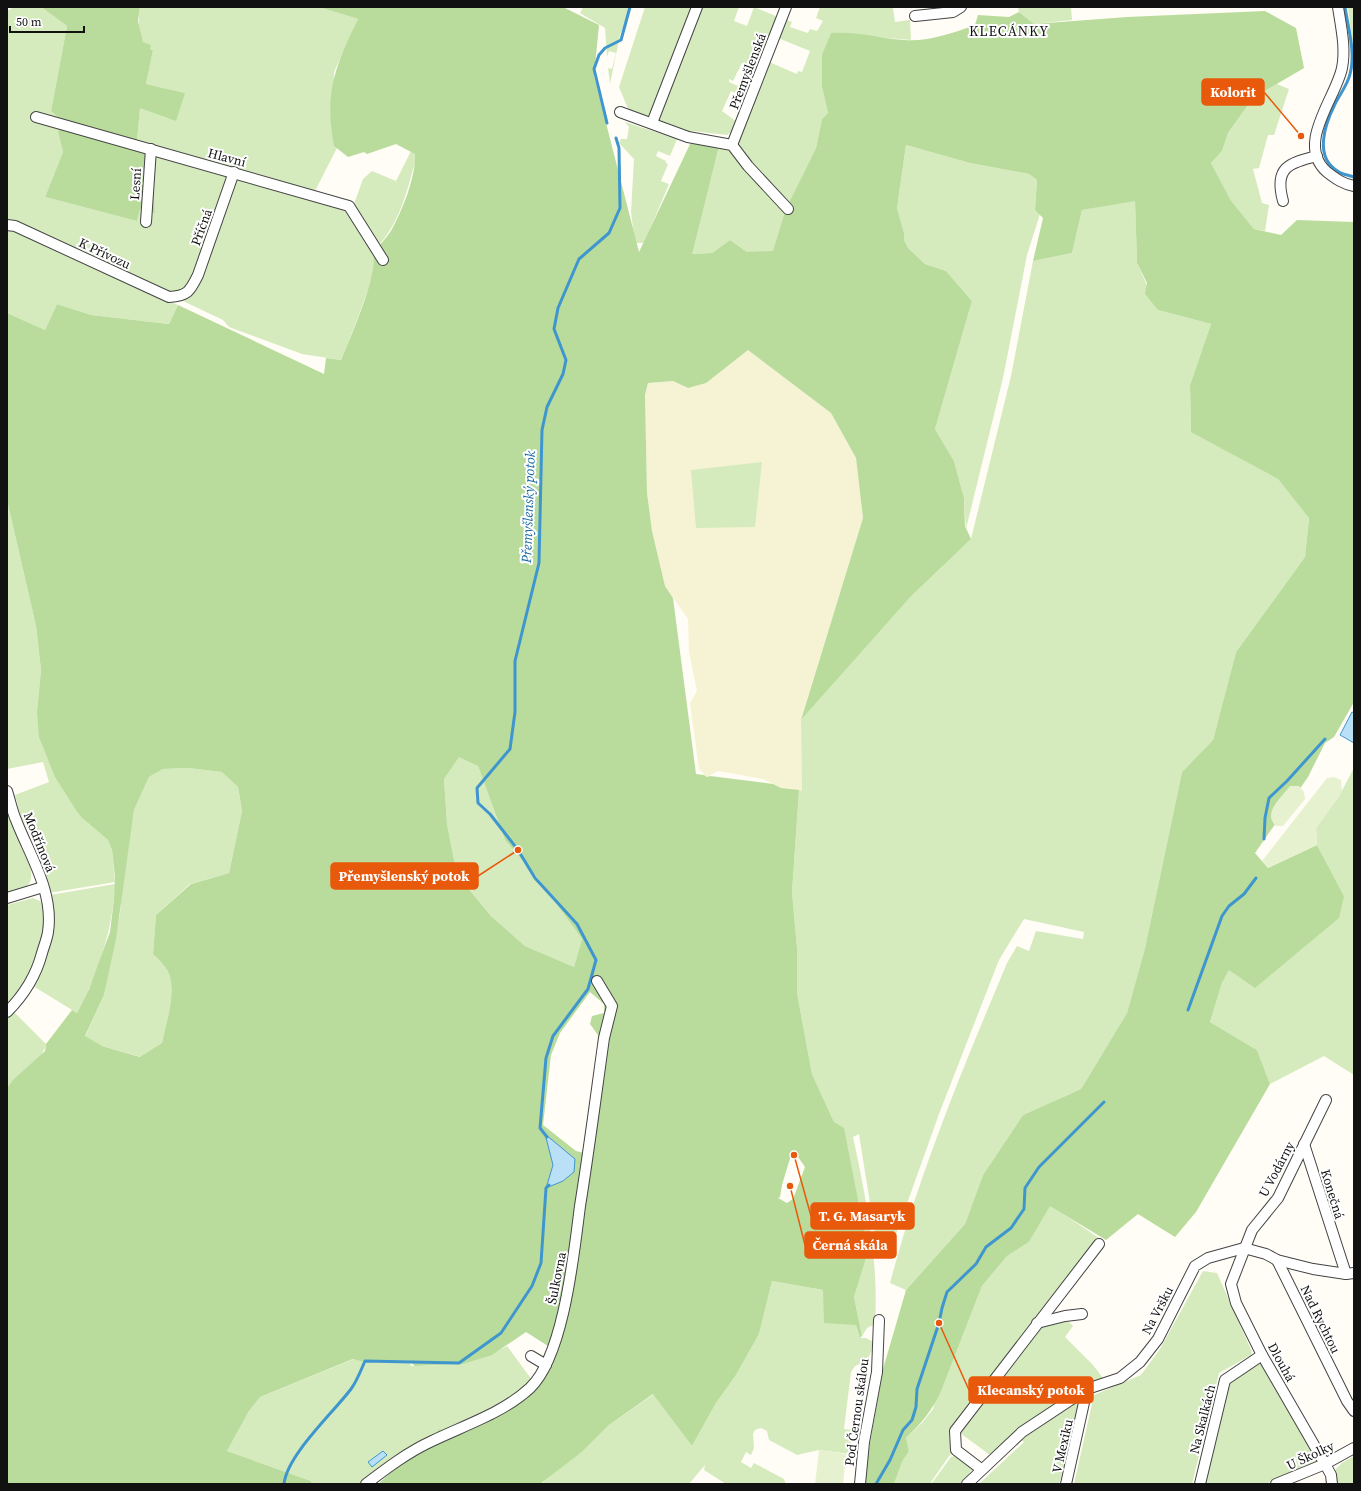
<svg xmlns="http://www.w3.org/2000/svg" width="1361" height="1491" font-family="'Source Serif 4',serif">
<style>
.farmland{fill:#f6f3d4}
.green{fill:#d5ebbd}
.forest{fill:#b9dc9c;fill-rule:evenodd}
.pitch{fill:#e6f2cf}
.water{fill:#b9e0f7;stroke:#3f96cf}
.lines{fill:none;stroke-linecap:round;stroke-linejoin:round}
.stream{stroke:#3f96cf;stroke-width:3}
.street-casing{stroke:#444;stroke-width:12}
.street{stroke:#fff;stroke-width:10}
.labels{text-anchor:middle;stroke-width:4;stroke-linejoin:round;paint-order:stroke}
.street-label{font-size:13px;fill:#111;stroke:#fff}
.neighbourhood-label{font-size:14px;letter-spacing:1px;fill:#111;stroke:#fff}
.water-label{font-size:14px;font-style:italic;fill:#1768a6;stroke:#fff}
.leader{fill:none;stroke:#e8590c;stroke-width:1.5}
.callout-dot{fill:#e8590c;stroke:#fff;stroke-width:1.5}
.callout{fill:#e8590c;stroke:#e8590c;stroke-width:1.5}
.callout-label{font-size:14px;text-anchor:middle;font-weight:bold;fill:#fff}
</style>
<rect width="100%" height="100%" fill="#fffdf5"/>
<polygon class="farmland" points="748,350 831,413 856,458 863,518 801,719 802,791 781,788 763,779 718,771 707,777 699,769 690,703 697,691 689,652 688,619 665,586 652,531 647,493 645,395 648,383 673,381 688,388"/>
<g class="green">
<path d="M14,7H41L67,26L51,111L62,121L58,132L63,152L45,197L137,221L140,209L155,212L152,155L166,148L137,141L140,108L185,93L146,84L153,50C137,45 138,20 140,7H319L358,19L334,72L337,148L315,191L316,199L346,208C355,223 371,241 375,259C377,272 348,344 341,360L302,354L229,327L223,320L128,275L7,222V11Z"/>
<polygon points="583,7 630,7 620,35 610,84 608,68 612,69 616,53 609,51 607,57 605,28 580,13"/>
<polygon points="645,7 739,7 734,21 747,26 754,7 778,17 753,81 746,79 751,66 742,63 733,81 729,79 729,82 749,91 747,98 731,91 722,111 737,122 731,132 727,135 692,131 691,133 629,111 619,87"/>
<polygon points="820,7 901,7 893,8 895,22 910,20 911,40 831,33 827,44 822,87 828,113 822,119 816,148 789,204 749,164 737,144 769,62 797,74 798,71 802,72 810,51 778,38 785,19 792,22 790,27 808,33 810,29 817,31 823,21 816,18"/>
<polygon points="1018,7 1071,7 1072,20 1034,24 1019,12"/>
<polygon points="1348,7 1354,7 1354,56"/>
<polygon points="1277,84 1289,89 1274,135 1268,135 1259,168 1253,169 1262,203 1269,205 1265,231 1254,229 1231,202 1211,163 1222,151 1228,133 1253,98"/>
<polygon points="625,122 677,139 670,156 658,151 656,156 666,161 666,163 668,164 661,181 669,184 644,243 635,243 631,212 634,159 619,143 621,139 627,139 629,127"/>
<polygon points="906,145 970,163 1029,174 1037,180 1035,210 1040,214 1027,255 1003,378 966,529 964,498 954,461 935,429 972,301 946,271 925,264 908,248 904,240 904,233 897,208"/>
<polygon points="719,146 733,151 785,211 773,252 747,252 730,240 712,253 691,254"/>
<path d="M411,151L415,154L416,159C407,190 401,220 379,245L354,204L363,179L372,171L396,181Z"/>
<path d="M1135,200L1137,263L1158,310L1211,324L1190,385L1191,431L1278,479L1309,517L1305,557L1236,652L1213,740L1182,772L1145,948L1127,1013L1081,1089L1023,1115L983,1175L965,1224L906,1290L890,1283C919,1173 963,1068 1007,963L1017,946L1029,951L1036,931L1083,939L1084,932L1024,919L999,960L939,1114L889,1254H878L859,1134L853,1137C866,1198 879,1261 875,1324L867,1328L862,1336L854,1297L868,1252L834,1122L812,1074L797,993V948L792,892L799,790L802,791L801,720L909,597L971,539L1011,376L1033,261L1072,253L1082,210Z"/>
<polygon points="7,228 178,305 169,324 91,315 57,304 45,330 7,313"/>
<polygon points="762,462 755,527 696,528 691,470"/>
<polygon points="7,500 36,626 41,670 37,711 82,818 108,840 112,850 115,882 49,893 37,848 20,814 15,795 49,782 43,762 7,769"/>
<polygon points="459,756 478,766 505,840 539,880 582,939 574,967 525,946 491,916 457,875 447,824 444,779"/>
<path d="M188,768L223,772L238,787L242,811L229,873L190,884L156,915L153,954C159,960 168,968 170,977C175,997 166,1023 162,1043L141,1057L102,1046L85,1037L104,995L120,914L122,890L134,810L149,777L163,769Z"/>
<polygon points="1354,768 1354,1075 1324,1056 1270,1084 1257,1050 1210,1022 1222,983 1229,970 1344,896 1317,845 1316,828 1339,796"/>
<path d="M7,812C12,828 41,872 28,885C23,890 13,891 7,893Z"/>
<path d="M115,884C113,930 98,973 77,1013L33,986C52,950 51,934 50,895Z"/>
<path d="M33,898L40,901C53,918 35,967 25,984C20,991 13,998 7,1006V905Z"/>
<path d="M13,1011L46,1044C44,1059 17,1075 7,1088V1017Z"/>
<polygon points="1050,1205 1099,1238 949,1435 952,1452 931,1482 932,1483 951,1457 954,1456 972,1466 973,1469 960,1484 894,1484 902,1462 909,1451 906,1438 922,1423 933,1409 935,1400 942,1389 982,1286 1007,1256 1029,1242"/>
<polygon points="1203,1271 1217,1273 1252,1352 1251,1355 1219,1373 1192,1484 1074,1484 1094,1395 1141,1375 1160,1349"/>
<polygon points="772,1281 823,1290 856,1325 860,1338 866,1338 875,1343 867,1361 855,1366 851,1372 844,1429 852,1430 850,1454 819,1450 797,1455 769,1440 767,1431 761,1428 755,1430 753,1434 754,1448 751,1455 746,1452 741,1462 751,1468 754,1463 784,1479 786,1484 726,1484 704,1470 705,1465 689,1484 541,1484 560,1467 583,1451 609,1425 654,1394 692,1446 716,1403 736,1375 759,1334"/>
<polygon points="1067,1320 1073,1326 1065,1337 1093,1365 1103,1378 1081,1389 1075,1389 1057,1405 1022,1427 990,1455 960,1433 1038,1327"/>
<path d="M507,1346L532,1380L520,1393L373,1474L361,1484H311V1481L227,1451L249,1411L260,1397L354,1359L364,1362L409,1361L411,1366C450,1365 472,1366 507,1346Z"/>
<polygon points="1261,1362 1318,1461 1265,1484 1203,1484 1227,1384"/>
<polygon points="1080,1396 1060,1481 1058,1484 979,1484 1024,1442 1020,1439"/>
<polygon points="1354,1456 1354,1484 1337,1484 1333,1472 1342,1463"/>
</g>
<g class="forest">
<polygon points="41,7 140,7 138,21 143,42 151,45 150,49 153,50 146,84 185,93 176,121 140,108 137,141 167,148 152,155 155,213 140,209 137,221 45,197 63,152 58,132 62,121 51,111 67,26"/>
<path d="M319,7H563L599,25L594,76L639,252L691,142L719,146L692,254L712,253L730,240L747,252L773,251L785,211L816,148L822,119L828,113L822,87V55L831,33C857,31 878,38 904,40C928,42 953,33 975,25L978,15L1009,17L1019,12L1034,24L1127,17L1265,11L1296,28L1304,68L1253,98L1228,133L1222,151L1211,163L1231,201L1254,229L1281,235L1297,220L1354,222V702L1334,737L1325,743L1308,777L1255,853L1268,868L1317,845L1344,896L1339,918L1255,988L1229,970L1222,983L1210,1022L1257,1050L1270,1084L1196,1212L1175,1237L1138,1214L1106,1240L1050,1206L1029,1242L1007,1256L982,1286L942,1389C933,1409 923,1422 906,1438L909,1451L902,1462L894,1484H865L864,1477L883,1369L906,1290L965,1224L983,1175L1023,1115L1081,1089L1127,1013L1145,948L1182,772L1213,740L1236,652L1305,557L1309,518L1278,479L1191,432L1190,385L1211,324L1158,310L1145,294L1147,283L1137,263L1135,201L1082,210L1072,253L1033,261L1043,218L1035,210L1037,180L1029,174L970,163L906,145L897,208L904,233V240L908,248L925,264L946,271L972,301L935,429L954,461L964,498L965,526L971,539L911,596L801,720L863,518L856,458L831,413L748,350L706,383L688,388L673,381L648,383L645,395L647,493L652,531L665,586L673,598L696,774L704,775L707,777L710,776L773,784L781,788L799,790L792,892L797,948V993L812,1074L834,1122L844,1128L868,1252L854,1297L862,1336L860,1338L856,1325L824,1323L823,1290L772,1281L759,1334L736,1375L716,1403L692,1446L653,1394L609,1425L583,1451L540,1484H378L440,1429L441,1432L513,1398L532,1380L548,1346L526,1332L492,1355L463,1364L415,1366L409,1361L364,1362L353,1359L260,1397L249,1411L227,1451L311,1481V1484H7V1088L13,1080L45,1051L46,1044L72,1010L77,1013L89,989L110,932L114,899L115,877L112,850L108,840L82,818L76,810L55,777L39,737L37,711L41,670L36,626L7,500V313L45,330L57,304L91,315L169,324L178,305L324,374L326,358L341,360C350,338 379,273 373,253C378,246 386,239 391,231C402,211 416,177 415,154L396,144L367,154L364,152L348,157L334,146C324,94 335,66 358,19ZM459,757L478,766L505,840L539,880L582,939L574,967L525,946L491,916L457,875L447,824L444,779ZM188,768L222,772L238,787L242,811L229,873L191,884L156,915L153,954C159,960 168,968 170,977C175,997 166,1023 162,1043L140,1057L102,1046L85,1036L104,995L116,939L134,810L149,777L163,769ZM590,992L604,1004V1013L592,1016L590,1024L598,1035L597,1054L584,1153L576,1151L543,1125L551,1055L560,1033ZM791,1155L798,1157L805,1167L793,1199L787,1203L778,1198L780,1197L782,1185Z"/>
</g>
<g class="pitch">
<polygon points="1334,777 1341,780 1342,792 1339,796 1316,828 1317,845 1268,868 1262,861 1327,778"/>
<path d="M1290,786H1299L1304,792L1305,799L1283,826H1276C1262,813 1281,798 1290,786Z"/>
<polygon points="819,1450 846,1454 843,1484 815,1484"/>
</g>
<g class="water">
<polygon points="1352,712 1354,713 1354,743 1340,735"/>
<polygon points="545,1134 575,1159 574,1172 563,1181 546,1188 553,1165"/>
<polygon points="383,1451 387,1455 372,1467 368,1462"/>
</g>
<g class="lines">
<g class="stream">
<path d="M1345,7C1348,28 1356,53 1350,74C1348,84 1340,94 1335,104C1325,124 1313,158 1339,172C1343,175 1349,175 1354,177"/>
<polyline points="607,123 594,69 599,55 605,48 621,40 630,7"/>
<polyline points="1264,839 1265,818 1269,798 1287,781 1325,739"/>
<polyline points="1188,1010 1222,916 1229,906 1244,894 1256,878"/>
<polyline points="547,1137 540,1128 546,1058 553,1036 588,989 596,960 577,924 535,878 518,850 490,814 478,803 477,788 510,749 515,712 515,661 539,563 542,430 547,407 563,374 566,360 554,329 558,308 579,259 609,233 620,208 619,148 616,138"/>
<path d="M284,1484C287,1455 333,1413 351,1389C357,1381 361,1370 365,1361L459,1363L501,1333L532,1286L541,1263L546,1188L549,1185"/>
<polyline points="876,1484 890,1460 903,1430 912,1420 916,1407 917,1389 939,1323 942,1308 947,1292 976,1264 986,1247 1011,1228 1024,1209 1025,1188 1039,1167 1104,1102"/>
</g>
<g class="street-casing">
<g id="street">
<path d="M1338,7C1341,27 1346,48 1342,68C1336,98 1295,144 1327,172C1336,179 1343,184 1354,186"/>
<polyline points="915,16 953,12 961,7"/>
<polyline points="620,112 688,137 732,145 748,166 788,209"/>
<polyline points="36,117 349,206 383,260"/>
<polyline points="652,123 697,7"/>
<polyline points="732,145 786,7"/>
<path d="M1283,201C1274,168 1288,163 1317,156"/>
<polyline points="146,222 151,149"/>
<path d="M7,225L15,226L169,297C188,296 190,291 198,275L234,172"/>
<path d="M7,791C10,800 12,811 16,820C30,856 54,892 48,932C47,939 44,946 42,953C36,976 24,995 7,1012"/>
<polyline points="7,898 43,887"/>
<polyline points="1326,1100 1278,1198 1252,1230 1231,1284 1236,1303 1262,1355 1325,1464 1331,1475 1332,1484"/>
<polyline points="1304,1144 1346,1274"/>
<polyline points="1277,1260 1347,1401 1354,1411"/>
<polyline points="1037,1323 1065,1316 1082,1314"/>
<polyline points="531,1356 546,1365"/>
<polyline points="981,1469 956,1450 955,1431 1099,1244"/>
<path d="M366,1484C387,1468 408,1452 432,1441C465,1425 503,1413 530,1388C564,1356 574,1252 580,1206C589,1150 596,1095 604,1038L612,1006L597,981"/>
<polyline points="860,1484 864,1442 877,1372 879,1320"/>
<polyline points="967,1484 1022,1432 1087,1389 1120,1378 1140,1362 1158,1339 1195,1266 1208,1258 1244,1248 1266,1254 1277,1260 1313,1269 1346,1274 1354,1273"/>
<polyline points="1066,1484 1087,1389"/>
<polyline points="1200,1484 1225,1380 1262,1355"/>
<polyline points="1276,1484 1325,1464 1354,1448"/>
</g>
</g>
<use href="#street" class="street"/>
</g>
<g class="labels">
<g class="street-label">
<text transform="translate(747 71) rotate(-69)" y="5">Přemyšlenská</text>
<text transform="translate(227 157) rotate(15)" y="5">Hlavní</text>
<text transform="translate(135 184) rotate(-86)" y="5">Lesní</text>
<text transform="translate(201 227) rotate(-70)" y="5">Příčná</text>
<text transform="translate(105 253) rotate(25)" y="5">K Přívozu</text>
<text transform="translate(40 842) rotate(68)" y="5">Modřínová</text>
<text transform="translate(1276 1169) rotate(-62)" y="5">U Vodárny</text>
<text transform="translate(1333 1194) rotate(73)" y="5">Konečná</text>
<text transform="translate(556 1278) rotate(-79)" y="5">Šulkovna</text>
<text transform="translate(1157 1310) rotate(-62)" y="5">Na Vršku</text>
<text transform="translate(1321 1319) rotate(64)" y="5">Nad Rychtou</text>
<text transform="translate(1282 1362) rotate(61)" y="5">Dlouhá</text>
<text transform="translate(856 1412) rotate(-82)" y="5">Pod Černou skálou</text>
<text transform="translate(1202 1419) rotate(-76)" y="5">Na Skalkách</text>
<text transform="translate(1062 1446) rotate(-77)" y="5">V Mexiku</text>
<text transform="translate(1310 1455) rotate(-25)" y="5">U Školky</text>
</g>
<g class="neighbourhood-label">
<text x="1009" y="36">KLECÁNKY</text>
</g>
<g class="water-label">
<text transform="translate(528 507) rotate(-88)" y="5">Přemyšlenský potok</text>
</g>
</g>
<path class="leader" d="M1301 136L1264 92M518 850L478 876M794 1155L811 1216M790 1186L805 1245M939 1323L969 1390"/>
<g class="callout-dot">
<circle cx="1301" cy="136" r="4"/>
<circle cx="518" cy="850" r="4"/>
<circle cx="794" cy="1155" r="4"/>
<circle cx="790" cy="1186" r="4"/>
<circle cx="939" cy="1323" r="4"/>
</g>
<g class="callout">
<rect x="1202" y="79" width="62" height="26" rx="4"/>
<rect x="331" y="863" width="147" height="26" rx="4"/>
<rect x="811" y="1203" width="103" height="26" rx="4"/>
<rect x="805" y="1232" width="91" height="26" rx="4"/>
<rect x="969" y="1377" width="124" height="26" rx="4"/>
</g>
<g class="callout-label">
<text x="1233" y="97">Kolorit</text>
<text x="404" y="881">Přemyšlenský potok</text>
<text x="862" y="1221">T. G. Masaryk</text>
<text x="850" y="1250">Černá skála</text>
<text x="1031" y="1395">Klecanský potok</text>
</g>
<rect width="1361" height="1491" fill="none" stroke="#111111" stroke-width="16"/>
<path d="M10 26v6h74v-6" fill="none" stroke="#111111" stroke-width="2"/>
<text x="16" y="26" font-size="12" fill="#111111" stroke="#ffffff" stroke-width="3" paint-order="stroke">50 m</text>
</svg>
